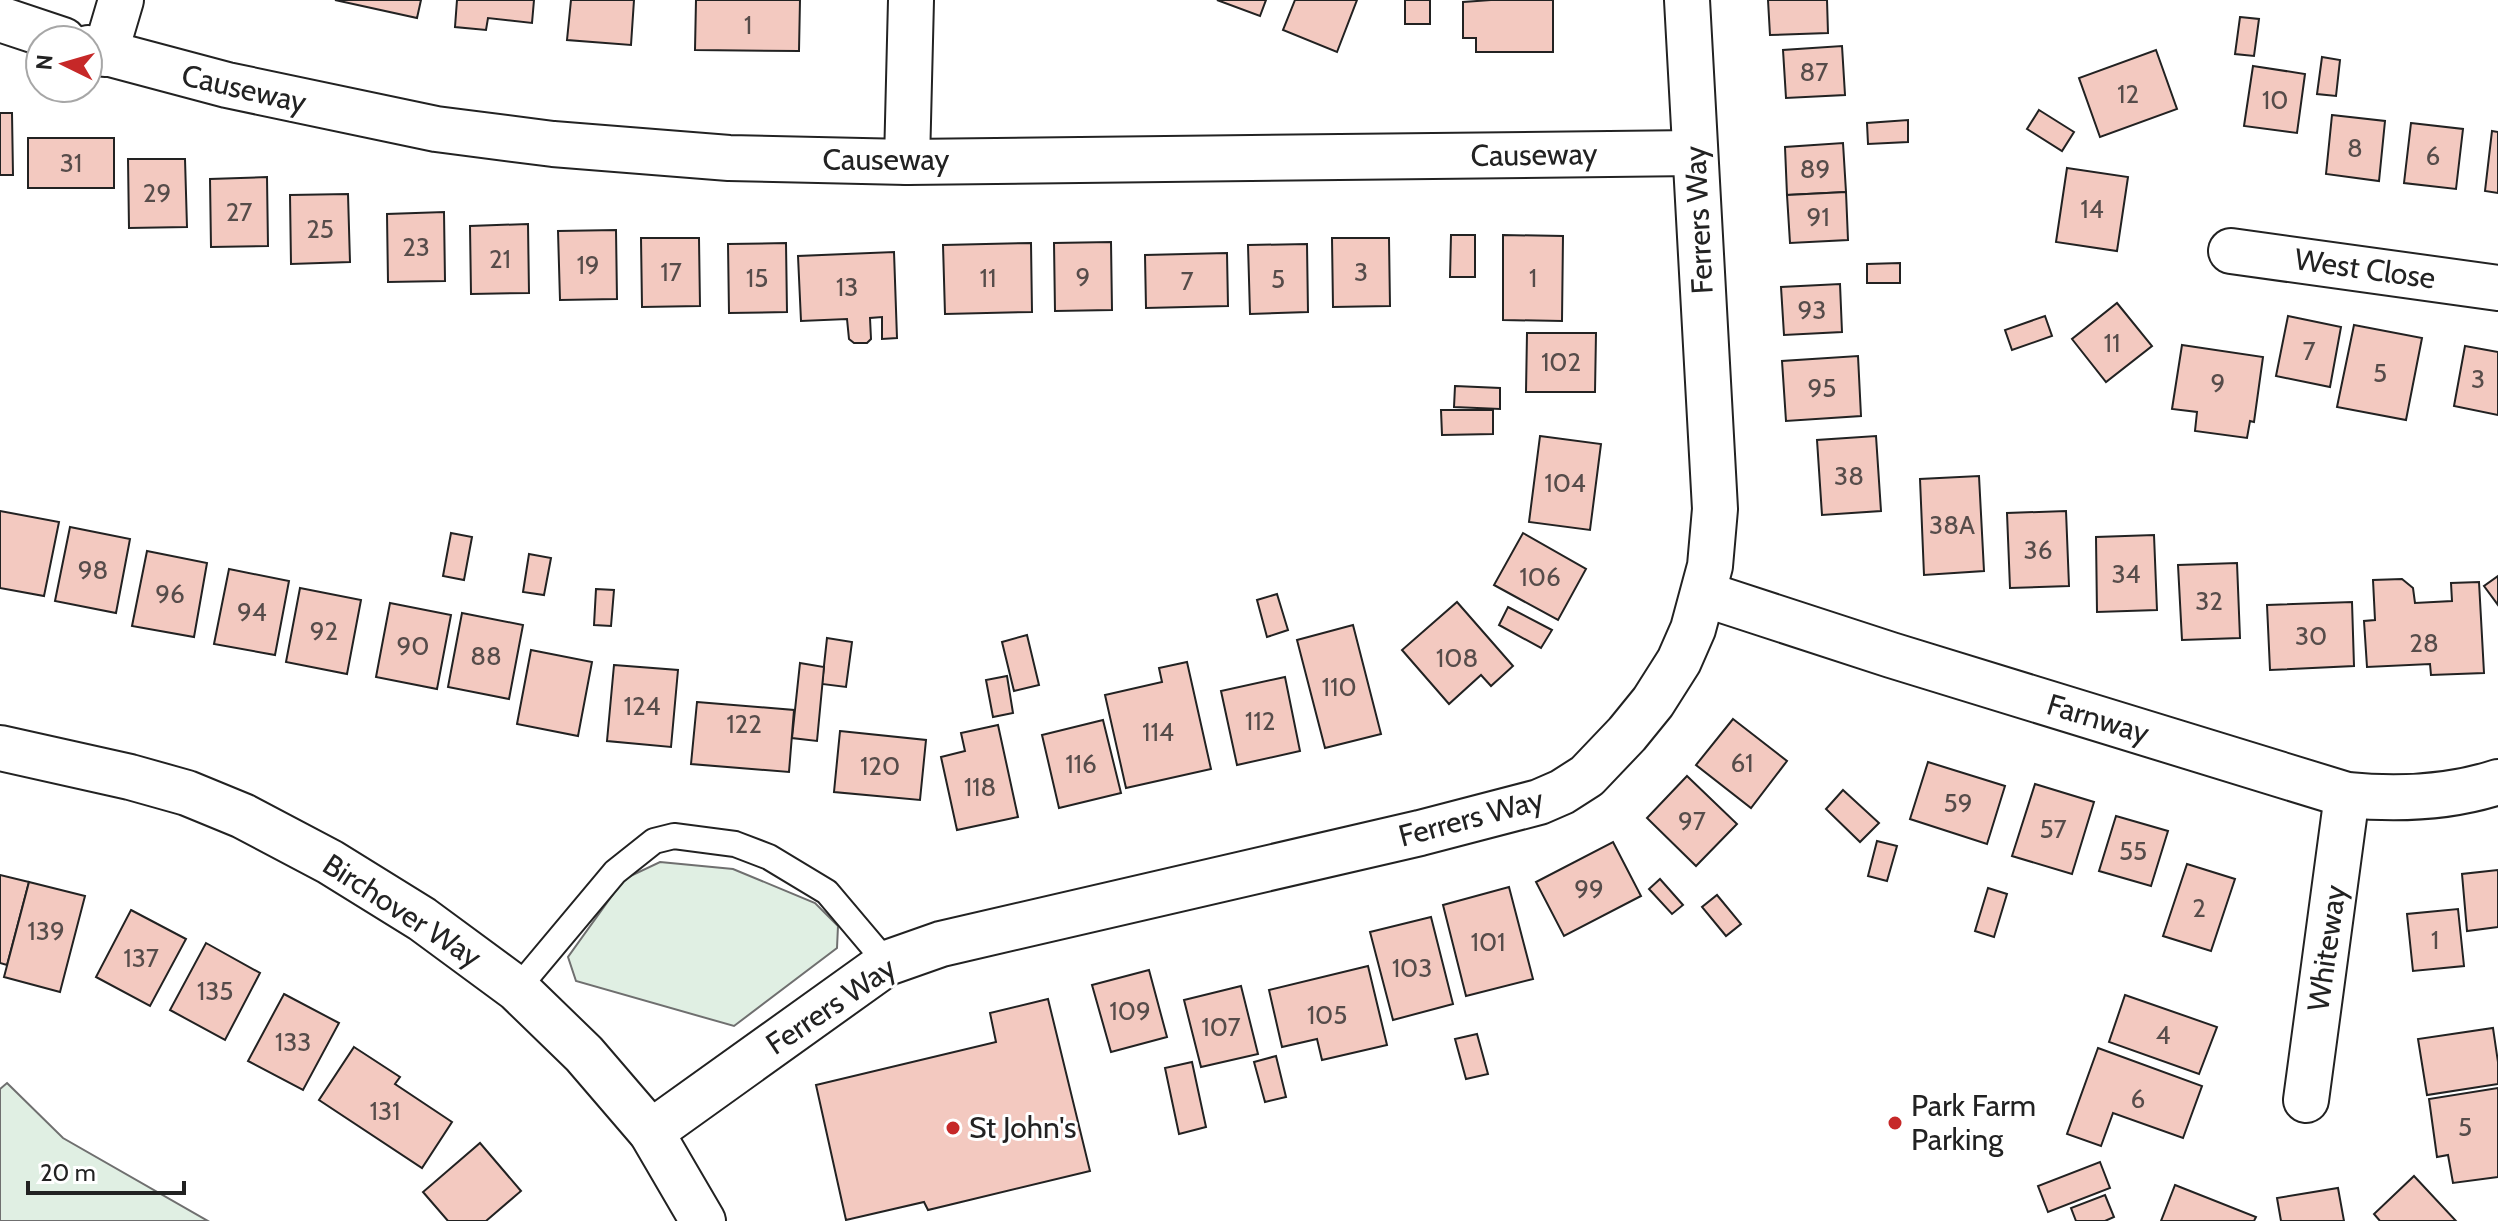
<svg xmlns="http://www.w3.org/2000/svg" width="2498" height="1221" font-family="Cabin,sans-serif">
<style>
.green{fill:#e0efe3;stroke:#6f6f6f;stroke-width:2}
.building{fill:#f3c9c0;stroke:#222;stroke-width:2}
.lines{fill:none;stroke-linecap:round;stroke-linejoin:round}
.service-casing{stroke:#222;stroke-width:28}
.minor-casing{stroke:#222;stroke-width:48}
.tertiary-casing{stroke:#222;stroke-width:48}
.service{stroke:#fff;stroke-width:24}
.minor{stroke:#fff;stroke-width:44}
.tertiary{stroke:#fff;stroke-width:44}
.poi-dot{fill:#c62828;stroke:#fff;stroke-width:3}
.labels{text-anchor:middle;stroke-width:6;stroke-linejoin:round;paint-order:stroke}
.number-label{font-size:26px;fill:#564c4a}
.street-label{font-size:30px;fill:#222;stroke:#fff}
.poi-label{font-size:30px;fill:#222;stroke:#fff;text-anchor:start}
</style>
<rect width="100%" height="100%" fill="#fff"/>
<g class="green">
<polygon points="660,862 733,869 815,903 838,926 837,948 734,1026 576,981 568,957 624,879"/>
<polygon points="7,1083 63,1138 208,1221 0,1221 0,1089"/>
</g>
<g class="building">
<polygon points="335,0 421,0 417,18"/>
<polygon points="457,0 534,0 532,23 488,18 486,30 455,27"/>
<polygon points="571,0 634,0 631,45 567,40"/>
<polygon points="696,0 800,0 799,51 695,50"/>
<polygon points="1217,0 1266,0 1260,16"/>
<polygon points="1295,0 1357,0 1337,52 1283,30"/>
<rect x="1405" y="0" width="25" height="24"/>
<polygon points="1491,0 1553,0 1553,52 1476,52 1476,38 1463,38 1463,2"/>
<polygon points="1768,0 1827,0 1828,33 1770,35"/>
<polygon points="2240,17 2259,19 2254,56 2235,54"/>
<polygon points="1842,46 1845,95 1786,98 1783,50"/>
<polygon points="2156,50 2177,109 2100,137 2079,78"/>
<polygon points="2322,57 2340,60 2336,96 2317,94"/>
<polygon points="2253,66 2305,74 2297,133 2244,126"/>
<polygon points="2039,110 2074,132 2062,151 2027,129"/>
<polygon points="0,113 12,113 13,175 0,175"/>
<polygon points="2332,115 2385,121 2379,181 2326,174"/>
<polygon points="1908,120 1908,142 1868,144 1867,123"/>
<polygon points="2411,123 2463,129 2456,189 2404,183"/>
<polygon points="2492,131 2498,132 2498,193 2485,191"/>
<rect x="28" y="138" width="86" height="50"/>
<polygon points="1843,143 1846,192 1787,195 1785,147"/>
<polygon points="128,159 185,159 187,227 129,228"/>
<polygon points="2067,168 2128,177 2117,251 2056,242"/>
<polygon points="267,177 268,246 211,247 210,179"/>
<polygon points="1846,192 1848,240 1790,243 1787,195"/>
<polygon points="348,194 350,262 291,264 290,195"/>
<polygon points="444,212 445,281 388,282 387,214"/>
<polygon points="528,224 529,293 471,294 470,226"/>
<polygon points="616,230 617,299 560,300 558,231"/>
<polygon points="1451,235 1475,235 1475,277 1450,277"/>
<polygon points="1503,235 1563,236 1562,321 1503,320"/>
<polygon points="641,238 699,238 700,306 642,307"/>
<polygon points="1332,238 1389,238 1390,306 1333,307"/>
<polygon points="1111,242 1112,310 1055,311 1054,243"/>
<polygon points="786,243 787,312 729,313 728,244"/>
<polygon points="1031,243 1032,312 945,314 943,245"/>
<polygon points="1307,244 1308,312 1250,314 1248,245"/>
<polygon points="894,252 897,338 882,339 882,317 870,318 871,339 867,343 854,343 849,339 847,319 801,321 798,256"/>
<polygon points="1227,253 1228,306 1146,308 1145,255"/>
<polygon points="1900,263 1900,283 1867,283 1867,264"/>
<polygon points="1840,284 1842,332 1784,335 1781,287"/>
<polygon points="2117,303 2152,346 2106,382 2072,339"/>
<polygon points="2045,316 2052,336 2012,350 2005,330"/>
<polygon points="2288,316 2341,327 2330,387 2276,376"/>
<polygon points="2354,325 2422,338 2406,420 2337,407"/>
<polygon points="1527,333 1596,333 1595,392 1526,392"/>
<polygon points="2182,345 2263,357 2254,422 2250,421 2247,438 2195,431 2197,412 2172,409"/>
<polygon points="2465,346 2498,352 2498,415 2454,406"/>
<polygon points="1858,356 1861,416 1786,421 1782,361"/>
<polygon points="1455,386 1500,388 1500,409 1454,407"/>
<polygon points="1441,410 1493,410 1493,434 1442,435"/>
<polygon points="1540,436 1601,444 1590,530 1529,522"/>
<polygon points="1876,436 1881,511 1822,515 1817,440"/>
<polygon points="1979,476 1984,571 1924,575 1920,479"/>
<polygon points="0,511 59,522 44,596 0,588"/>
<polygon points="2066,511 2069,586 2010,588 2007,513"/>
<polygon points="70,527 130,539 116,613 55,601"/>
<polygon points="451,533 472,537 464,580 443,576"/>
<polygon points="1523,533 1586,569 1558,620 1494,585"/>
<polygon points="2154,535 2157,610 2097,612 2096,537"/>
<polygon points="147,551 207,563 194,637 132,626"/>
<polygon points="529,554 551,558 544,595 523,592"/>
<polygon points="2237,563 2240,638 2182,640 2178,565"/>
<polygon points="229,569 289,581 275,655 214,644"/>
<polygon points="2498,576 2498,605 2484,586"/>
<polygon points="2402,579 2413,588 2415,603 2452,601 2451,583 2479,582 2484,673 2431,675 2430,664 2367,667 2364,621 2375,620 2373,580"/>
<polygon points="300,588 361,600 347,674 286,662"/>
<polygon points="596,589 614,590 611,626 594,625"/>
<polygon points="1277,594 1288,630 1267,637 1257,600"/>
<polygon points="1457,602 1513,666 1491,686 1481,675 1449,704 1402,650"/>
<polygon points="2352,602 2354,666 2270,670 2267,605"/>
<polygon points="390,603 451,615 437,689 376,677"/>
<polygon points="1508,607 1552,630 1541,648 1499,625"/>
<polygon points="462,613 523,625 509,699 448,687"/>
<polygon points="1353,625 1381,734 1325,748 1297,640"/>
<polygon points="1027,635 1039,685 1014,691 1002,642"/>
<polygon points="827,638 852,642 846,687 822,684"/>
<polygon points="531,650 592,662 578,736 517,724"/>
<polygon points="1187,662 1211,769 1126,788 1105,695 1162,682 1159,668"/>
<polygon points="800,663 824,667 817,741 792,738"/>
<polygon points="614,665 678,670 671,747 607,741"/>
<polygon points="1007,676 1013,713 993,717 986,680"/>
<polygon points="1285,677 1300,751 1237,765 1221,691"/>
<polygon points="697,702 794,710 789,772 691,764"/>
<polygon points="1733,719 1787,761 1751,808 1696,765"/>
<polygon points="1103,720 1121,793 1059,808 1042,735"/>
<polygon points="998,725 1018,817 957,830 941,757 965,751 961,733"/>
<polygon points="840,731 926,740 920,800 834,792"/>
<polygon points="1928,762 2005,786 1987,844 1910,819"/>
<polygon points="1687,776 1737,824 1696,866 1647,818"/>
<polygon points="2035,784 2094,802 2072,874 2012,856"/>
<polygon points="1843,790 1879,823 1860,842 1826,809"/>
<polygon points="2116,816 2168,831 2151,886 2099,871"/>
<polygon points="1877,841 1897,846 1887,881 1868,876"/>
<polygon points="1613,842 1641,896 1564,936 1536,882"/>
<polygon points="2187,864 2235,879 2211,951 2163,936"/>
<polygon points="2498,870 2498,927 2467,931 2462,874"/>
<polygon points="0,875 29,882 7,965 0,963"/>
<polygon points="1660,879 1683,905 1672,914 1649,889"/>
<polygon points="29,882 85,896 60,992 4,977"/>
<polygon points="1509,887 1533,979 1466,996 1443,905"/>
<polygon points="1988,888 2007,894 1994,937 1975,931"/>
<polygon points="1717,895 1741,924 1726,936 1702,907"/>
<polygon points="2458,909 2464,966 2413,971 2407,914"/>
<polygon points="131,910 186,939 150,1006 96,977"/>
<polygon points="1431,917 1453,1004 1393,1020 1370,932"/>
<polygon points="206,943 260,973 225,1040 170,1010"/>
<polygon points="1368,966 1387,1045 1322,1060 1317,1039 1282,1047 1269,990"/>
<polygon points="1149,970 1167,1037 1111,1052 1092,985"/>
<polygon points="1241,986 1258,1054 1201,1067 1184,1000"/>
<polygon points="284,994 339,1023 303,1090 248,1061"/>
<polygon points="2125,995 2217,1027 2199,1074 2109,1042"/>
<polygon points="1048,999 1090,1171 928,1210 924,1202 846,1220 816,1085 996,1042 990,1013"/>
<polygon points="2493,1028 2498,1062 2498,1084 2427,1095 2418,1039"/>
<polygon points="1477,1034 1488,1074 1466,1079 1455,1039"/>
<polygon points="354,1047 400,1077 395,1084 452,1122 422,1168 319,1100"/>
<polygon points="2098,1048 2202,1086 2183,1138 2113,1113 2101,1146 2067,1134"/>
<polygon points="1276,1056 1286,1097 1265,1102 1254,1062"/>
<polygon points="1192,1062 1206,1127 1179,1134 1165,1068"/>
<polygon points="2498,1088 2498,1177 2453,1183 2448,1155 2437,1157 2429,1099"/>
<polygon points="480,1143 521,1191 486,1221 448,1221 423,1192"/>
<polygon points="2100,1162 2110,1188 2048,1212 2038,1186"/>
<polygon points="2414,1176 2456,1221 2380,1221 2374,1214"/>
<polygon points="2175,1185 2256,1217 2254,1221 2161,1221"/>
<polygon points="2338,1188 2344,1221 2281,1221 2277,1198"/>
<polygon points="2105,1195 2114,1217 2105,1221 2076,1221 2071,1208"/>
</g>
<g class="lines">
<g class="service-casing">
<polyline id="service" points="517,989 615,872 654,841 674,836 735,844 769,857 827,892 887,963"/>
</g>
<g class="minor-casing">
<g id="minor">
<polyline points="0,19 63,40"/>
<polyline points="88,48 227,85 436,129 553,144 729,158 907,162 1695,153"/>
<polyline points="105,54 121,0"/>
<polyline points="907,162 911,0"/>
<polyline points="2231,251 2498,288"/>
<path d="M1704,594L1891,655L2347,795C2399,800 2449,798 2498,782"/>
<polyline points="2306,1100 2347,795"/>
<polyline points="651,1132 887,963 941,944 1420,833 1539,802 1562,792 1587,776 1627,734 1653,702 1679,661 1693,629 1710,566 1715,509 1687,0"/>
</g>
</g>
<g class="tertiary-casing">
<polyline id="tertiary" points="0,748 130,777 187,793 243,816 330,862 422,919 517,989 584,1054 651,1132 703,1221"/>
</g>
<use href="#service" class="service"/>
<use href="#minor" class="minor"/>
<use href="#tertiary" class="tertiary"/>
</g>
<g class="poi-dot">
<circle cx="1895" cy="1123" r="8"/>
<circle cx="953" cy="1128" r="8"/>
</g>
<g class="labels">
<g class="number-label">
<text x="748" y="34">1</text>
<text x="1814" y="81">87</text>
<text x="2128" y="103">12</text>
<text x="2275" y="109">10</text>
<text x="2355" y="157">8</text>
<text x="2433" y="165">6</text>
<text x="71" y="172">31</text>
<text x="1815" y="178">89</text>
<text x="157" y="202">29</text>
<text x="2092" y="218">14</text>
<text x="239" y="221">27</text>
<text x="1818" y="226">91</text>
<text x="320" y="238">25</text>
<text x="416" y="256">23</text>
<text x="500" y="268">21</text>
<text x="588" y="274">19</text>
<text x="671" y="281">17</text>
<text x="1361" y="281">3</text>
<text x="1083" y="286">9</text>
<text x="757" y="287">15</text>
<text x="988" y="287">11</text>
<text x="1533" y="287">1</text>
<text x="1278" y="288">5</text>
<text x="1187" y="290">7</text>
<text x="847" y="296">13</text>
<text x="1812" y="319">93</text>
<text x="2112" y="352">11</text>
<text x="2309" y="360">7</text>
<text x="1561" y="371">102</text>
<text x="2380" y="382">5</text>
<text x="2478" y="388">3</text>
<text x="2218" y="392">9</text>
<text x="1822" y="397">95</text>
<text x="1849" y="485">38</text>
<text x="1565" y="492">104</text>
<text x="1952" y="534">38A</text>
<text x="2038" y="559">36</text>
<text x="93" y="579">98</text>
<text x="2126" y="583">34</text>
<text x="1540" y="586">106</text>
<text x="170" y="603">96</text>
<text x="2209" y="610">32</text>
<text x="252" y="621">94</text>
<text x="324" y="640">92</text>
<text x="2311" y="645">30</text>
<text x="2424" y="652">28</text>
<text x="413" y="655">90</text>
<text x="486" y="665">88</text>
<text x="1457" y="667">108</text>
<text x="1339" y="696">110</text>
<text x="642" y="715">124</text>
<text x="1260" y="730">112</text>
<text x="744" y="733">122</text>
<text x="1158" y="741">114</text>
<text x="1742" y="772">61</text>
<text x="1081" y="773">116</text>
<text x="880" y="775">120</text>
<text x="980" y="796">118</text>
<text x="1958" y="812">59</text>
<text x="1692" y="830">97</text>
<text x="2053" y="838">57</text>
<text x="2133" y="860">55</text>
<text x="1589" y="898">99</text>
<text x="2199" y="917">2</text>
<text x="46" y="940">139</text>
<text x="2435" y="949">1</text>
<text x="1488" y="951">101</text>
<text x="141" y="967">137</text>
<text x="1412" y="977">103</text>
<text x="215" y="1000">135</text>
<text x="1130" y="1020">109</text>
<text x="1327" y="1024">105</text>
<text x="1221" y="1036">107</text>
<text x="2163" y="1044">4</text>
<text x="293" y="1051">133</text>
<text x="2138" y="1108">6</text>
<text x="385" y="1120">131</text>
<text x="2465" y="1136">5</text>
</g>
<g class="street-label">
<text transform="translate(244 89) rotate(13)" y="10">Causeway</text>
<text transform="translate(1534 155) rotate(-1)" y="10">Causeway</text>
<text x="886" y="170">Causeway</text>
<text transform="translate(1699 220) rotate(-93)" y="10">Ferrers Way</text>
<text transform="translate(2365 269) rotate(8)" y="10">West Close</text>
<text transform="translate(2098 719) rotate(17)" y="10">Farnway</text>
<text transform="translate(1471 818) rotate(-15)" y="10">Ferrers Way</text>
<text transform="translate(402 911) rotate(33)" y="10">Birchover Way</text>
<text transform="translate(2327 948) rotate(-82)" y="10">Whiteway</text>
<text transform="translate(831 1006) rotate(-34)" y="10">Ferrers Way</text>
</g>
<g class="poi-label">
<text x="1911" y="1116">Park Farm<tspan x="1911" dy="34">Parking</tspan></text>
<text x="969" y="1138">St John's</text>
</g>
</g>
<g transform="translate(64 64) rotate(275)"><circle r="38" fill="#ffffff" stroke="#a7a7a7" stroke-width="2"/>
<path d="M0-6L14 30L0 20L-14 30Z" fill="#c62828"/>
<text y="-12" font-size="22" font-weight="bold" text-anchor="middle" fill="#222222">N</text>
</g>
<path d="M28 1181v12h156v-12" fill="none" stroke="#222222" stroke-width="4"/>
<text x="40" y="1181" font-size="24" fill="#222222" stroke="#ffffff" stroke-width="6" paint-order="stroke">20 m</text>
</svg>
